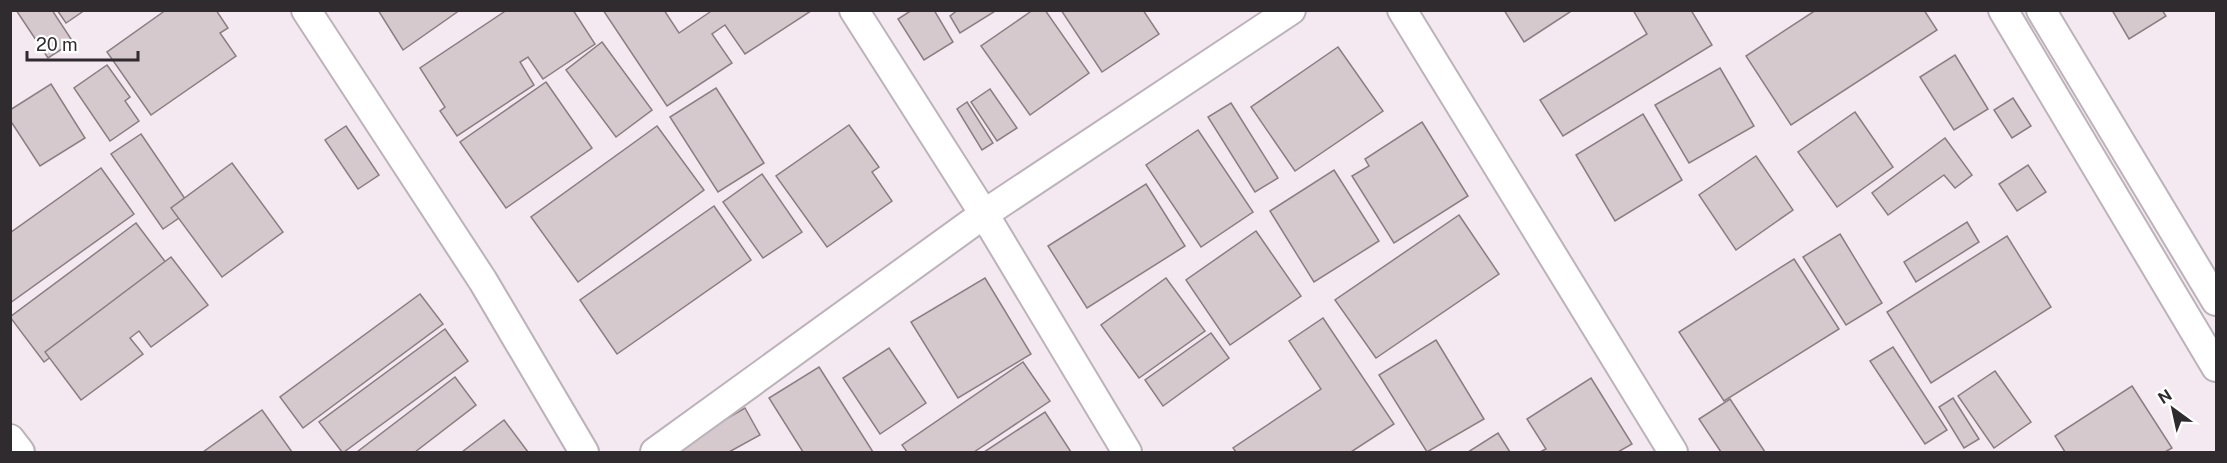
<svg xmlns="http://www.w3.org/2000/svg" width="2227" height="463" font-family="'Public Sans',sans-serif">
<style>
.building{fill:#d6c9cd;stroke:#8b7e82;stroke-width:1.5}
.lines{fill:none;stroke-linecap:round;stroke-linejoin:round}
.minor-casing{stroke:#bcb2ba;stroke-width:32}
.minor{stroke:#fff;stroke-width:28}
</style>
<rect width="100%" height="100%" fill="#f4e9f1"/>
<g class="building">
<polygon points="16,10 52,10 73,42 48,58"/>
<polygon points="57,10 85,10 66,23"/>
<polygon points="166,10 216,10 228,28 220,33 236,56 151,115 107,52"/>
<polygon points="378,10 460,10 403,50"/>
<polygon points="507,10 573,10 595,44 543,79 528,57 520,62 534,85 457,136 440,111 445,107 420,68"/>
<polygon points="603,10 664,10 679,33 713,10 811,11 745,54 725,25 712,34 732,63 667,106"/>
<polygon points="912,10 934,10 953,42 924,60 898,19"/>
<polygon points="958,10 997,10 960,33 950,16"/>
<polygon points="1033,10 1045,10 1089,73 1030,115 981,46"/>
<polygon points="1061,10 1143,10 1159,34 1102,72"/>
<polygon points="1504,10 1573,10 1524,42"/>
<polygon points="1633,10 1691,10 1712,45 1563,136 1540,100 1647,34"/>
<polygon points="1816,10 1924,10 1937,30 1791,125 1746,56"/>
<polygon points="2112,10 2162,10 2166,16 2129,39"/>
<polygon points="602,42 652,110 616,137 566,70"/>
<polygon points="1338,47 1383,111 1295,171 1251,107"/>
<polygon points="1955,55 1988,109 1954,130 1920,77"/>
<polygon points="107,65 130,97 125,101 139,121 110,141 74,88"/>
<polygon points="1720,68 1754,126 1689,163 1655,105"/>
<polygon points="546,82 592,148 506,208 460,142"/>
<polygon points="51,84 85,138 40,166 10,120 10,110"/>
<polygon points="716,88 764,163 718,192 670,117"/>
<polygon points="990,89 1017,128 997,141 971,102"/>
<polygon points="2013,98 2031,126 2012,138 1994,110"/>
<polygon points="967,102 993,143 982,150 957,109"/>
<polygon points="1231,103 1278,178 1255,192 1208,117"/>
<polygon points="1855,112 1893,167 1837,207 1798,152"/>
<polygon points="1643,114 1682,180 1615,221 1576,155"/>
<polygon points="1422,122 1468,196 1394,243 1352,176 1369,166 1365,159"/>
<polygon points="849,125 879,167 872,172 892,201 827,247 776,176"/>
<polygon points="346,126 379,175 358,189 325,140"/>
<polygon points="657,126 704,190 578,282 531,217"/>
<polygon points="1198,130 1253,212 1201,247 1146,165"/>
<polygon points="141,134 192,209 163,229 111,154"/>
<polygon points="1945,138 1972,175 1955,188 1944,175 1888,215 1872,193"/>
<polygon points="1756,156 1793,210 1736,250 1699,195"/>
<polygon points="232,163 283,232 222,277 171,208"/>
<polygon points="2028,165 2046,192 2017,211 1999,184"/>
<polygon points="101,168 134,214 10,303 10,233"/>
<polygon points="1334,170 1379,241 1314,282 1270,211"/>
<polygon points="762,174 802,232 763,258 723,202"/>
<polygon points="1146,184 1185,246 1087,308 1048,246"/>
<polygon points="714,206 751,260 617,354 580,300"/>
<polygon points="1459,215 1499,274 1376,358 1335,300"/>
<polygon points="1967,222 1979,242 1916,282 1904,262"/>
<polygon points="136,223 170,268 44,362 10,317"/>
<polygon points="1256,231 1301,296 1230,345 1186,280"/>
<polygon points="1840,234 1882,303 1846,325 1803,257"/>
<polygon points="2007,236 2051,307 1931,383 1887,312"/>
<polygon points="171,257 208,305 151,347 139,331 130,338 143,354 81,400 45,352"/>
<polygon points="1794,259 1839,329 1724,401 1679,332"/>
<polygon points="985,278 1031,354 958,398 911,322"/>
<polygon points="1166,278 1205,331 1139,378 1101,325"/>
<polygon points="420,294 443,324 303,428 280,397"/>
<polygon points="1323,318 1394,424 1351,452 1236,452 1233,448 1321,389 1289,341"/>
<polygon points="445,329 468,361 344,452 342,452 319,422"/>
<polygon points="1211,333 1229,358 1163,406 1145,380"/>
<polygon points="1436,340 1484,419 1427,452 1379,375"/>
<polygon points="1893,347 1947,430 1925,444 1870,361"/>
<polygon points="889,348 926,403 880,434 843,378"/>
<polygon points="1023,362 1050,401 974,452 907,452 902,445"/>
<polygon points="819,367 873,452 803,452 769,398"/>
<polygon points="1995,371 2031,422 1994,448 1958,396"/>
<polygon points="455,377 476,405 415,452 357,452"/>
<polygon points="1591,378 1632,444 1618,452 1540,452 1546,449 1527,419"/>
<polygon points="2132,386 2172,448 2165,452 2065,452 2055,436"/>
<polygon points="1953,398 1979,439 1964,448 1939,407"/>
<polygon points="1730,399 1765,452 1721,452 1699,419"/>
<polygon points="745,408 760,435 729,452 669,452"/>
<polygon points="262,410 292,452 203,452"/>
<polygon points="1045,412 1071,452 984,452"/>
<polygon points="504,420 528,452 462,452"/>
<polygon points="1498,433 1510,452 1468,452"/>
</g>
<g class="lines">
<g class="minor-casing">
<g id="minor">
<polyline points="306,10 483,281 584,452"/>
<polyline points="854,10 984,214 1127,452"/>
<polyline points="1402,10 1673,452"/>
<polyline points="2003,10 2216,367"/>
<polyline points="2041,10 2216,301"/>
<polyline points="10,439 20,452"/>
<polyline points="655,452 984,214 1291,10"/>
</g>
</g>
<use href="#minor" class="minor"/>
</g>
<rect width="2227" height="463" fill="none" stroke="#2f2b2e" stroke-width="24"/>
<g transform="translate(2173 409) rotate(327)" stroke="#ffffff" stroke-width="4.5" paint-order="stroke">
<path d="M0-4.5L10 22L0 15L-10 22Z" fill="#2f2b2e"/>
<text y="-9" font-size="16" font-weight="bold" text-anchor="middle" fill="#2f2b2e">N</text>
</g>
<path d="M27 51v9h111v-9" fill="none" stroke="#2f2b2e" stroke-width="3"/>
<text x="36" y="51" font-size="18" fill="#2f2b2e" stroke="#ffffff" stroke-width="4.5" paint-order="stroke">20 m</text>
</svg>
